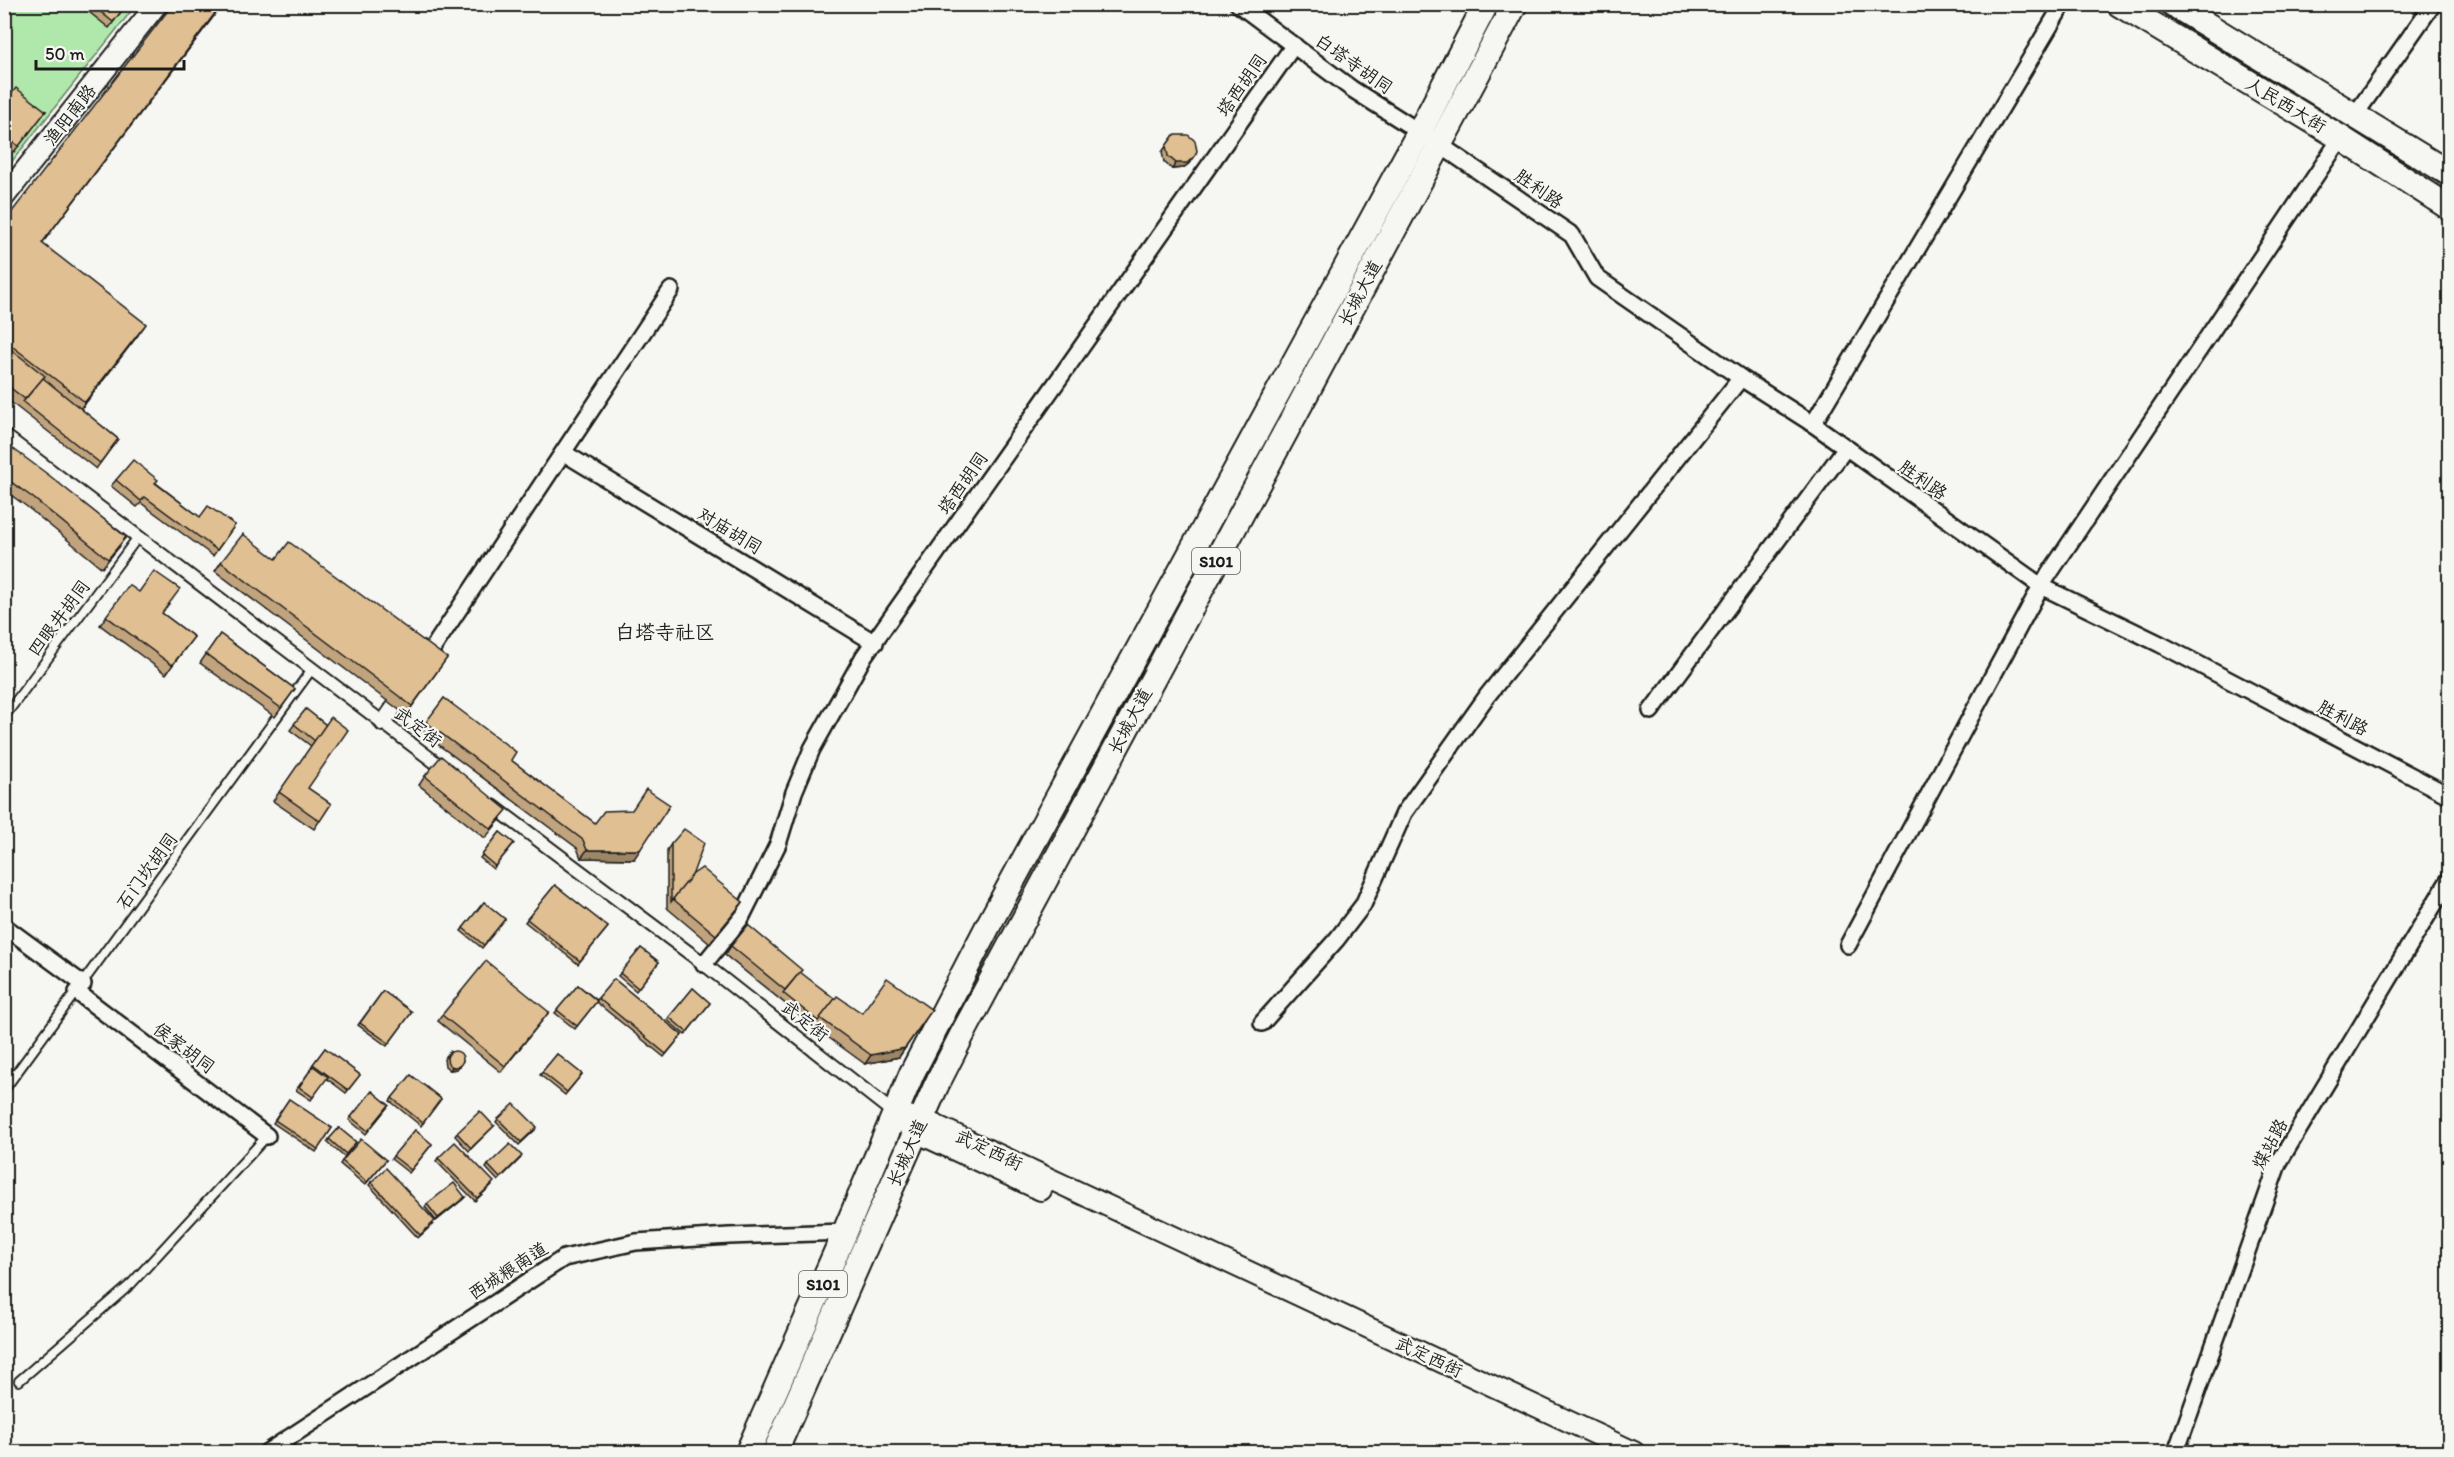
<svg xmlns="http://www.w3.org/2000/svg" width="2454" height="1457" font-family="Itim,'LXGW WenKai TC',sans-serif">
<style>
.green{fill:#b0e8ab;stroke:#668264;stroke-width:1.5}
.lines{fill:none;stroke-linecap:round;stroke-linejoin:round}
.service-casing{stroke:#1c1c1c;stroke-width:12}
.pedestrian-casing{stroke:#1c1c1c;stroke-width:16}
.minor-casing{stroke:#1c1c1c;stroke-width:20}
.tertiary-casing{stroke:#1c1c1c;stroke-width:24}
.primary-casing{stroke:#1c1c1c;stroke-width:28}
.service{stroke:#f6f6f2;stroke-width:8}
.pedestrian{stroke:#f6f6f2;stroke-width:12}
.minor{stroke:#f6f6f2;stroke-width:15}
.tertiary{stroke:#f6f6f2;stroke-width:20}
.primary{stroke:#f6f6f2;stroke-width:24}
.wall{fill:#c1a47e;stroke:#1c1c1c;stroke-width:1.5}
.shaded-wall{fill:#9d8666;stroke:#1c1c1c;stroke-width:1.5}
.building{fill:#e0bf92;stroke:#1c1c1c;stroke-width:1.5}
.labels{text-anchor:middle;stroke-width:4.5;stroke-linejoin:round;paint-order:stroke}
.shield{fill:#f6f6f2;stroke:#5d5d5c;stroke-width:1.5}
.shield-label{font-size:16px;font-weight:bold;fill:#1c1c1c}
.street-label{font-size:18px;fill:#1c1c1c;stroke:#f6f6f2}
.neighbourhood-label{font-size:20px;fill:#1c1c1c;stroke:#f6f6f2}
</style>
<rect width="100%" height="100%" fill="#f6f6f2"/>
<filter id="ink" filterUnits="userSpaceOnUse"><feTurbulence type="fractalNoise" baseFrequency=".0167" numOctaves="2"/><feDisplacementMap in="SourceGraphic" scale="12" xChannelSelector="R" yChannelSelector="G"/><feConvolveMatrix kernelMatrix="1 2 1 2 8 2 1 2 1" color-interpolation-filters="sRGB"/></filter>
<g filter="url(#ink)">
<polygon class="green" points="5,5 136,5 5,170"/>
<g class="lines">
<g class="service-casing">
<g id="service">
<polyline points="4,717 138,537"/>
<polyline points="4,1090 312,669"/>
<polyline points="19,1381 131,1284 267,1136"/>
</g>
</g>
<g class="pedestrian-casing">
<g id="pedestrian">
<polyline points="4,435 448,772"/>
<polyline points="493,806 704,964 894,1113"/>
</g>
</g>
<g class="minor-casing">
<g id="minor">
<polyline points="1238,4 1352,89 1440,145 1572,235 1597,278 1741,378 1813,424 2041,586 2160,644 2450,796"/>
<polyline points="2355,115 2433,4"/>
<polyline points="1813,424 2063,4"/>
<polyline points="564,453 875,643"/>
<polyline points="423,663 671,290"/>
<polyline points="1651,711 1845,449"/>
<polyline points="383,723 405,691"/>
<polyline points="4,926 83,984"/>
<polyline points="1848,945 2041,586 2341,138"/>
<polyline points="704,964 741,918 778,844 794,792 812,749 864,656 1294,45"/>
<polyline points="77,992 267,1136"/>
<polyline points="1262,1023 1337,939 1363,905 1404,813 1487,696 1741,378"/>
<polyline points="267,1452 564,1258 636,1242 729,1236 845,1232"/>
<polyline points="2176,1452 2278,1164 2450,878"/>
</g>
</g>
<g class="tertiary-casing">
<g id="tertiary">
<polyline points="4,197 157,4"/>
<polyline points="894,1113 922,1119 1634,1452"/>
<polyline points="906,1123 916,1132 1041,1190"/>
</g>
</g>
<g class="primary-casing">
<g id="primary">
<polyline points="2119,4 2341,138 2450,208"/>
<polyline points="2173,4 2450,174"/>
<polyline points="748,1452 845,1232 912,1073 989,924 1419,133 1486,4"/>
<polyline points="775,1452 936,1086 962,1035 1515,4"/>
</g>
</g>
<use href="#service" class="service"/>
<use href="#pedestrian" class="pedestrian"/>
<use href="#minor" class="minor"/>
<use href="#tertiary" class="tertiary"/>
<use href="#primary" class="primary"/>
</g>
<g class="wall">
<polygon points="79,4 127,4 109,28"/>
<polygon points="223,4 42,243 138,335 81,409 118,439 96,469 4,397 4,222"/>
<polygon points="4,103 46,111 14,152 4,145"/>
<polygon points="1174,135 1191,162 1183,168 1172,169 1164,162 1162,152"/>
<polygon points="4,442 120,546 102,568 26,506 4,490"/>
<polygon points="116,480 156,483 200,517 235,525 213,556 141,503 137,507 111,486"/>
<polygon points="276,559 447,658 406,715 215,571 221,562"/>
<polygon points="129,585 162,613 194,637 166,674 100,625"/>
<polygon points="220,634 295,689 275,717 200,663"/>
<polygon points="444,698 511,760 595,823 634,859 581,858 577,848 420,731"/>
<polygon points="306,709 326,725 308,788 331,804 314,829 273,801 314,742 311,746 290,730"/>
<polygon points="425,776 501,819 485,838 419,785"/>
<polygon points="500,832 514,843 493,869 480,858"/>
<polygon points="671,844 692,876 743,902 710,944 667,908 667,850"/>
<polygon points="555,885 608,927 578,964 525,922"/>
<polygon points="484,902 505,919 482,948 461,931"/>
<polygon points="731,946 800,973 835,999 862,1013 932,1010 899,1057 865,1064 814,1027 725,955"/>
<polygon points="641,948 659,962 636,991 618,976"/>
<polygon points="614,979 682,1035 664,1057 596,1002 575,1029 555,1013 578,985 597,1000"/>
<polygon points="693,988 710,1003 685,1035 667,1020"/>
<polygon points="383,991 412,1012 387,1046 358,1025"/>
<polygon points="549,1012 501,1072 438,1021 442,1015"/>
<polygon points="325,1048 360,1075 346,1093 326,1078 311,1100 296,1090 312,1068 311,1067"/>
<polygon points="450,1051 463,1061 457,1069 450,1070 445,1066 444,1059"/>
<polygon points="557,1054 582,1074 565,1095 540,1075"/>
<polygon points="411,1075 441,1099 421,1126 390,1101"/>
<polygon points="372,1091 389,1105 366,1134 349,1120"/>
<polygon points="289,1099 332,1128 316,1152 273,1123"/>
<polygon points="498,1119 535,1130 519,1145 496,1122"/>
<polygon points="494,1126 469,1151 455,1136 457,1133"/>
<polygon points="339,1128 356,1142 344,1157 327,1142"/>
<polygon points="415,1130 432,1144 409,1173 391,1159"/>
<polygon points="438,1158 492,1185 475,1201 436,1161"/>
<polygon points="520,1159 498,1181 486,1168 488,1165"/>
<polygon points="386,1160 365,1185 340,1164 342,1161"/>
<polygon points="371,1182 433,1224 418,1238 369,1185"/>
<polygon points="465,1197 462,1200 436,1221 425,1207 427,1204"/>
</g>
<g class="shaded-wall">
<polygon points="222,4 223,4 34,254 42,243"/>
<polygon points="1195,156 1191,162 1183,168 1172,169 1176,163"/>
<polygon points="146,324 138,335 77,414 85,402"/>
<polygon points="587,850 640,850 634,859 581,858"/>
<polygon points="743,902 737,911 710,944 716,935"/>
<polygon points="905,1048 899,1057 865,1064 871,1055"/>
<polygon points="459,1066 457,1069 450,1070 452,1067"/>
<polygon points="465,1197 462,1200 436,1221 438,1218"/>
</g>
<g class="building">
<polygon points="91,4 127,4 113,22"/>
<polygon points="173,4 222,4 42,243 146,324 85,402 4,340 4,222"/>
<polygon points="16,88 46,111 19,146 4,136 4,103"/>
<polygon points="1174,135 1188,135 1195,141 1197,151 1195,156 1187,163 1176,163 1168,156 1166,146"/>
<polygon points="4,344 45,376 25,399 4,383"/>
<polygon points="43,378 118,439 100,463 23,402"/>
<polygon points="4,442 50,476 126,537 108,559 32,497 4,477"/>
<polygon points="133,460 158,480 155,483 200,517 208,506 235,525 217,550 145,497 141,501 116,480"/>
<polygon points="243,534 276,559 289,542 447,658 412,706 221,562"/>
<polygon points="154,571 180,589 162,613 194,637 172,665 106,616 129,585 139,592"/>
<polygon points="220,634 295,689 281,708 206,654"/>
<polygon points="444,698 516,752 511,760 595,823 604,811 632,810 646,789 670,805 640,850 587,850 583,840 426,722"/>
<polygon points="306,709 326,725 315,741 294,724"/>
<polygon points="331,717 348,730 308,788 331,804 320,821 279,792"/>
<polygon points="441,756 507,810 491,829 425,776"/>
<polygon points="684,829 704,843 692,876 671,902 671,844"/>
<polygon points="500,832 514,843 495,866 482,855"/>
<polygon points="702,868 743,902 716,935 673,899 693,874"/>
<polygon points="555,885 608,927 580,961 527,919"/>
<polygon points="484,902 505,919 484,945 463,928"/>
<polygon points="748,925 802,970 785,990 731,946"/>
<polygon points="641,948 659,962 638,988 620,973"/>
<polygon points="486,961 549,1012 505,1066 442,1015"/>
<polygon points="800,972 835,999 818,1021 783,993"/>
<polygon points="887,978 932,1010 905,1048 871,1055 820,1018 837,996 862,1013"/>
<polygon points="614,979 682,1035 666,1054 598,998"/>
<polygon points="578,985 597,1001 577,1026 557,1010"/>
<polygon points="693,988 710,1003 687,1032 669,1017"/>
<polygon points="383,991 412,1012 389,1043 360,1023"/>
<polygon points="325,1048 360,1075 348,1090 313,1064"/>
<circle cx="455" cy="1059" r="8"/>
<polygon points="557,1054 582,1074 567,1092 542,1072"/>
<polygon points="313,1066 328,1077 313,1097 299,1087"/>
<polygon points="411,1075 441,1099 423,1123 392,1098"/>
<polygon points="372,1091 389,1105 368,1131 351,1117"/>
<polygon points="289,1099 332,1128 318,1149 275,1120"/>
<polygon points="514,1104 537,1127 521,1142 498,1119"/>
<polygon points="480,1111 494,1126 471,1148 457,1133"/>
<polygon points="339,1128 356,1142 346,1154 329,1139"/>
<polygon points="415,1130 432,1144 411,1170 393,1156"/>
<polygon points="361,1139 386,1160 367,1182 342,1161"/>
<polygon points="455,1142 494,1182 477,1198 438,1158"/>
<polygon points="510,1144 522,1156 500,1178 488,1165"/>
<polygon points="386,1168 435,1221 420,1235 371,1182"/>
<polygon points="454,1183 465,1197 438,1218 427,1204"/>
</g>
</g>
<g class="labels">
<g class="shield">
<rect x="1192" y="548" width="48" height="26" rx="4.5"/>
<rect x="799" y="1271" width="48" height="26" rx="4.5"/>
</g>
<g class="shield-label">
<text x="1216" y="567">S101</text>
<text x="823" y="1290">S101</text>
</g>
<g class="street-label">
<text transform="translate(1354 64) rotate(35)" y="6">白塔寺胡同</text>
<text transform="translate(1242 85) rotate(-55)" y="6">塔西胡同</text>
<text transform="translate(2286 105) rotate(31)" y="6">人民西大街</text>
<text transform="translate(70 115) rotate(-52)" y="6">渔阳南路</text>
<text transform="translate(1539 189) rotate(35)" y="6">胜利路</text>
<text transform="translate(1360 293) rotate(-62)" y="6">长城大道</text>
<text transform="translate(1923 480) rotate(35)" y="6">胜利路</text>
<text transform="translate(963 483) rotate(-55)" y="6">塔西胡同</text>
<text transform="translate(730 531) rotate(31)" y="6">对庙胡同</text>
<text transform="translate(59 618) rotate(-53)" y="6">四眼井胡同</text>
<text transform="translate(2343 718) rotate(28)" y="6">胜利路</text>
<text transform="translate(1130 721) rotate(-62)" y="6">长城大道</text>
<text transform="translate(418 727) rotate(37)" y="6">武定街</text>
<text transform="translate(147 871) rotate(-54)" y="6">石门坎胡同</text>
<text transform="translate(805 1021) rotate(38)" y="6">武定街</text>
<text transform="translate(184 1048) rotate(37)" y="6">侯家胡同</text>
<text transform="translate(2270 1144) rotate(-62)" y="6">煤站路</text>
<text transform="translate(989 1150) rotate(25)" y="6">武定西街</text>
<text transform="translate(907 1153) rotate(-66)" y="6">长城大道</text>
<text transform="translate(508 1271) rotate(-33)" y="6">西城粮南道</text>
<text transform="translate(1429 1357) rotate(25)" y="6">武定西街</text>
</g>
<g class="neighbourhood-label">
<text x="665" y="639">白塔寺社区</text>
</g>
</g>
<rect width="2454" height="1457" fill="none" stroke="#f6f6f2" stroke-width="24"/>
<rect x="12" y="12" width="2430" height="1433" fill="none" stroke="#1c1c1c" stroke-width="2" filter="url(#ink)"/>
<path d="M36 60v9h148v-9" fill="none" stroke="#1c1c1c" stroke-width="3"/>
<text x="45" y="60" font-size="18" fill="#1c1c1c" stroke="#f6f6f2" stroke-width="4.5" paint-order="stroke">50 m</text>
</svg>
